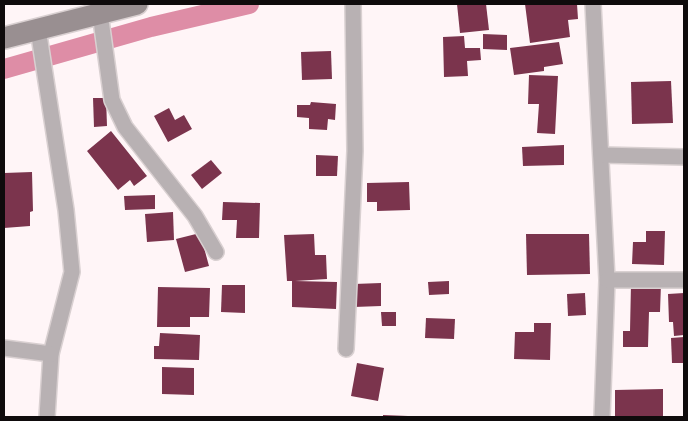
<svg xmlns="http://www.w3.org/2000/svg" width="688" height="421" font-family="'Golos Text',sans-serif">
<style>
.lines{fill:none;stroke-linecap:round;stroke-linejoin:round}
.canal{stroke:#de8da6;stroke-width:20}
.building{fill:#7b344d}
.street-casing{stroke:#d9d0d1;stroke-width:18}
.secondary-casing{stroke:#d9d0d1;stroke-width:24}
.street{stroke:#b8b1b3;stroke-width:15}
.secondary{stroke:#998f91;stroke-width:21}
</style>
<rect width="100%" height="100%" fill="#fff5f7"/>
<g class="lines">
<polyline class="canal" points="4,69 151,27 249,4"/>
</g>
<g class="building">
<polygon points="457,4 486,4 489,30 460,33"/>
<polygon points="525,4 577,4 578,19 568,20 570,37 530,43"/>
<polygon points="483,34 507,35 507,50 483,49"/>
<polygon points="464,36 465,48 480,48 481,60 467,61 468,76 444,77 443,37"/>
<polygon points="559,42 563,64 544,67 544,71 514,75 510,48"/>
<polygon points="331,51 332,79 302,80 301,52"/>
<polygon points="529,75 558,76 555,134 537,133 539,104 528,104"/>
<polygon points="671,81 673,123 632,124 631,82"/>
<polygon points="93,98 106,98 107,126 94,127"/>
<polygon points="311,102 336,104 335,120 328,119 327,130 309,129 309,118 297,117 297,105 310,105"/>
<polygon points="169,108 175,120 184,115 192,129 168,142 154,116"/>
<polygon points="111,131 147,176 134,186 130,180 118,190 87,151"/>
<polygon points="564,145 564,165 523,166 522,147"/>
<polygon points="316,155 338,156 337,176 316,176"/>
<polygon points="211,160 222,173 202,189 191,175"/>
<polygon points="32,172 33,211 30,212 30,226 4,228 4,173"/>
<polygon points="409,182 410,210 377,211 377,202 367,202 367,183"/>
<polygon points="155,195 155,209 125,210 124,196"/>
<polygon points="223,202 260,203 259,238 236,238 237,220 222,220"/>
<polygon points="173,212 174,240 147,242 145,214"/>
<polygon points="646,231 665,231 664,265 632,264 633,242 646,242"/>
<polygon points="200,233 209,266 185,272 176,239"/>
<polygon points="314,234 315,255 326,255 327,279 295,281 337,282 336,309 292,307 292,281 287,281 284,235"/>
<polygon points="526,234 589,234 590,274 527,275"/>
<polygon points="449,281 449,294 429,295 428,282"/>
<polygon points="381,283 381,306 354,307 354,284"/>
<polygon points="631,284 661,284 660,312 649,312 648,347 623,347 623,331 630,331"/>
<polygon points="222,285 245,285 245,313 221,312"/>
<polygon points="158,287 210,288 209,317 190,317 190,327 157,327"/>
<polygon points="585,293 586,315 568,316 567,294"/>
<polygon points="684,293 684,335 674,336 673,322 669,322 668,294"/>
<polygon points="381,312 396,312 396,326 382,326"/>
<polygon points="426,318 455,319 454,339 425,338"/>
<polygon points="534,323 551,323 550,360 514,359 515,332 534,332"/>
<polygon points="160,333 200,335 199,360 154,359 154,346 159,346"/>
<polygon points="684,337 684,363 672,363 671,338"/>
<polygon points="357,363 384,368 378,401 351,396"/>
<polygon points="162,367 194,368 194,395 162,394"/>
<polygon points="663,389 663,417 615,417 615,390"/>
<polygon points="383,415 408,416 408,417 383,417"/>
</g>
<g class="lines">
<g class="street-casing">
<g id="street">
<polyline points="593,4 607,280 602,417"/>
<polyline points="100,13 112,100 125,127 195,216 216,252"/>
<polyline points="38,29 66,210 72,272 51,354 47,417"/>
<polyline points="601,155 684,157"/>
<polyline points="607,280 684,280"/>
<polyline points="4,348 51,354"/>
<polyline points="346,349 355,151 353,4"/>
</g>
</g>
<g class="secondary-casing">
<polyline id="secondary" points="4,38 137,4"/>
</g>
<use href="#street" class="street"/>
<use href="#secondary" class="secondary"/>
</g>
<rect width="688" height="421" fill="none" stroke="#0f0b0c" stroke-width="10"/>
</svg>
